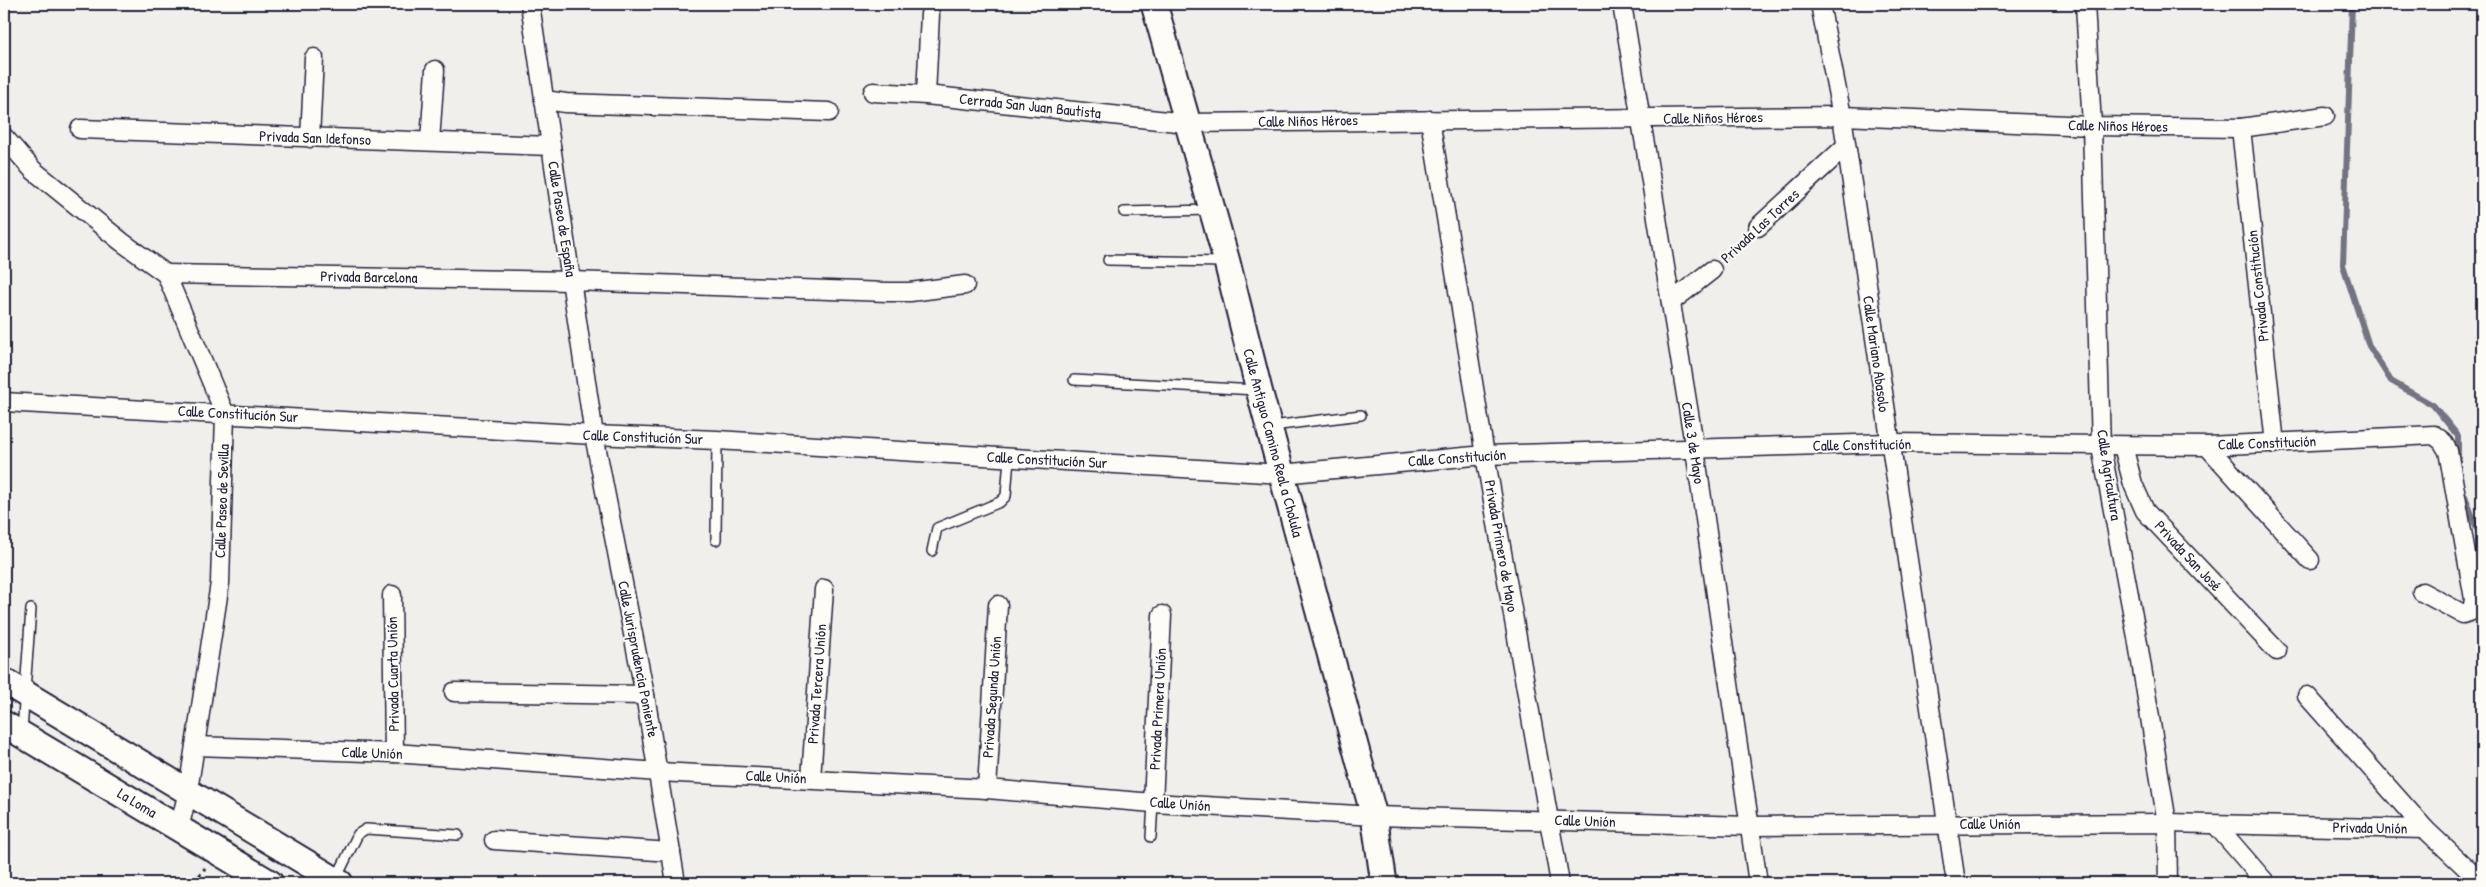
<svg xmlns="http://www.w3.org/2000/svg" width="2486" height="887" font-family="'Patrick Hand',sans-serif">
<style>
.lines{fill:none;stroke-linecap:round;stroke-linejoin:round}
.stream{stroke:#737381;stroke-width:6}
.lane-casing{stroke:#22223b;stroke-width:12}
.street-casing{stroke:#22223b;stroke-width:21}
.secondary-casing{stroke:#22223b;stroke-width:29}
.path{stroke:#22223b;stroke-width:3;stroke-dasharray:4 4;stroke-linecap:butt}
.lane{stroke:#fdfcf7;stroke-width:9}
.street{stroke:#fdfcf7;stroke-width:18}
.secondary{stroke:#fdfcf7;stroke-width:25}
.labels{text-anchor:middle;stroke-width:4;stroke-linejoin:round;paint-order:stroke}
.street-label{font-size:15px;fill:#22223b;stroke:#fdfcf7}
</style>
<rect width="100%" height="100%" fill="#f0efec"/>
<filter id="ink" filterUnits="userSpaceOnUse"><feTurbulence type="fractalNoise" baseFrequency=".02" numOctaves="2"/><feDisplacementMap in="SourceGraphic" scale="10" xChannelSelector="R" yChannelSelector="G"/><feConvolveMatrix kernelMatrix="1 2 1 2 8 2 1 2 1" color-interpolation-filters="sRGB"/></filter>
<g filter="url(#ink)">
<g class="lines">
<g class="stream">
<polyline points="2352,4 2343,265 2369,346 2391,381 2433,405 2458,436 2458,467"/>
<polyline points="2465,496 2482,542"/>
</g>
<g class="lane-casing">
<g id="lane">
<polyline points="1124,212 1212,210"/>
<polyline points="1108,260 1225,262"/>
<polyline points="1074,380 1256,390"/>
<polyline points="1272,426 1361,415"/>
<polyline points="716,540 717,440"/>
<polyline points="932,551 937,528 1000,502 1006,496 1009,458"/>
<polyline points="22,731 31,609"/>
<polyline points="1151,837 1153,803"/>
<polyline points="336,879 358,834 366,829 458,835"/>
</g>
</g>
<g class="street-casing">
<g id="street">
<polyline points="530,4 594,435 645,695 676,883"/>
<polyline points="1622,4 1695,450 1758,883"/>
<polyline points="1820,4 1842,116 1956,883"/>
<polyline points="2085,4 2092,126 2101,447 2137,637 2167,823 2168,883"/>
<polyline points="873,92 926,95 1186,123 1842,116 2092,126 2241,128 2325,116"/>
<polyline points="926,95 930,14"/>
<polyline points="544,100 566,103 829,112"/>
<polyline points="1430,120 1485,455 1560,883"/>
<polyline points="2241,128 2275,444"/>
<polyline points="80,129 551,146"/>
<polyline points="4,137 33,170 122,242 166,274 225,414 220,583 188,791 179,829"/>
<polyline points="310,138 314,58"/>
<polyline points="430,141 435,70"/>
<polyline points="1758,227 1846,146"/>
<polyline points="166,274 572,281 888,292 910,292 965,285"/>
<polyline points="1671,302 1712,270"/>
<polyline points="4,402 594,435 717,440 1281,474 1485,455 1890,443 2207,446 2434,435 2442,441 2448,451 2474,599 2472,611 2463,614 2422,592"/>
<polyline points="2123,446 2133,484 2145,511 2277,651"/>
<polyline points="2207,446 2310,560"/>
<polyline points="392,595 394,753"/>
<polyline points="454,692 645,695"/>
<polyline points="195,746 394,753 659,772 987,789 1153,803 1374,816 1750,826 2167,823 2425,829 2307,696"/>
<polyline points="811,779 824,589"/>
<polyline points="987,789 998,605"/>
<polyline points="1153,803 1162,615"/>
<polyline points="2216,825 2266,883"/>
<polyline points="2425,829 2482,883"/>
<polyline points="494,840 671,852"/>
</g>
</g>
<g class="secondary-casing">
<g id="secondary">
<polyline points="1154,4 1227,262 1259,390 1374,816 1384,883"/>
<polyline points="4,681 340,883"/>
<polyline points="4,724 270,883"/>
</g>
</g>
<g class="path">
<polyline points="1725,258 1744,240"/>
<polyline points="194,883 205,868"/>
</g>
<use href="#lane" class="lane"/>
<use href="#street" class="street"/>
<use href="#secondary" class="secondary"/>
</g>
</g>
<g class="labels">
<g class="street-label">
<text transform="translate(1030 106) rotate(6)" y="5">Cerrada San Juan Bautista</text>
<text transform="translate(1713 118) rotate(-1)" y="5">Calle Niños Héroes</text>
<text transform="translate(1308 121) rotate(-1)" y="5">Calle Niños Héroes</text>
<text transform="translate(2118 126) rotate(1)" y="5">Calle Niños Héroes</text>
<text transform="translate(315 138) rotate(2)" y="5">Privada San Idefonso</text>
<text transform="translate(562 219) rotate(81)" y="5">Calle Paseo de España</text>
<text transform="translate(1760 226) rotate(-43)" y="5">Privada Las Torres</text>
<text transform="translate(369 277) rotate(1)" y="5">Privada Barcelona</text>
<text transform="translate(2258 286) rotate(-96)" y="5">Privada Constitución</text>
<text transform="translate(1876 354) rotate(82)" y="5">Calle Mariano Abasolo</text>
<text transform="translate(238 414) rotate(3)" y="5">Calle Constitución Sur</text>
<text transform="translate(643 437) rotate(2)" y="5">Calle Constitución Sur</text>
<text transform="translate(1273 443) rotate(75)" y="5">Calle Antiguo Camino Real a Cholula</text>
<text transform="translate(1693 443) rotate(81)" y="5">Calle 3 de Mayo</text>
<text transform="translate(2267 443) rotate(-2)" y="5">Calle Constitución</text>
<text transform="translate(1862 445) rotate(-1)" y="5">Calle Constitución</text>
<text transform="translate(1457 458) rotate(-4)" y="5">Calle Constitución</text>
<text transform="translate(1047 460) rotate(3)" y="5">Calle Constitución Sur</text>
<text transform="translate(2109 475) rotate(81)" y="5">Calle Agricultura</text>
<text transform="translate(222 501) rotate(-88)" y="5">Calle Paseo de Sevilla</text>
<text transform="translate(1501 546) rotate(80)" y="5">Privada Primero de Mayo</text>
<text transform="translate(2188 556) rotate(47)" y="5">Privada San José</text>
<text transform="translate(638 659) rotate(79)" y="5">Calle Jurisprudencia Poniente</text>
<text transform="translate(393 674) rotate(-91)" y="5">Privada Cuarta Unión</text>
<text transform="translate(817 684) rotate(-86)" y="5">Privada Tercera Unión</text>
<text transform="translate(992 697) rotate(-86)" y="5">Privada Segunda Unión</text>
<text transform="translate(1158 709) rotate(-87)" y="5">Privada Primera Unión</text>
<text transform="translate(372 753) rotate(2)" y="5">Calle Unión</text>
<text transform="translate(776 777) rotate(3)" y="5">Calle Unión</text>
<text transform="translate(137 803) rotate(31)" y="5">La Loma</text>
<text transform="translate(1180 804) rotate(4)" y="5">Calle Unión</text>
<text transform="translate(1585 821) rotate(2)" y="5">Calle Unión</text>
<text x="1990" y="829">Calle Unión</text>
<text transform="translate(2370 828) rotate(1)" y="5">Privada Unión</text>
</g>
</g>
<rect width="2486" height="887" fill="none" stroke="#fdfcf7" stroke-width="20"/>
<rect x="10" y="10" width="2466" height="867" fill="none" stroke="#22223b" stroke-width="2" filter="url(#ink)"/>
</svg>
